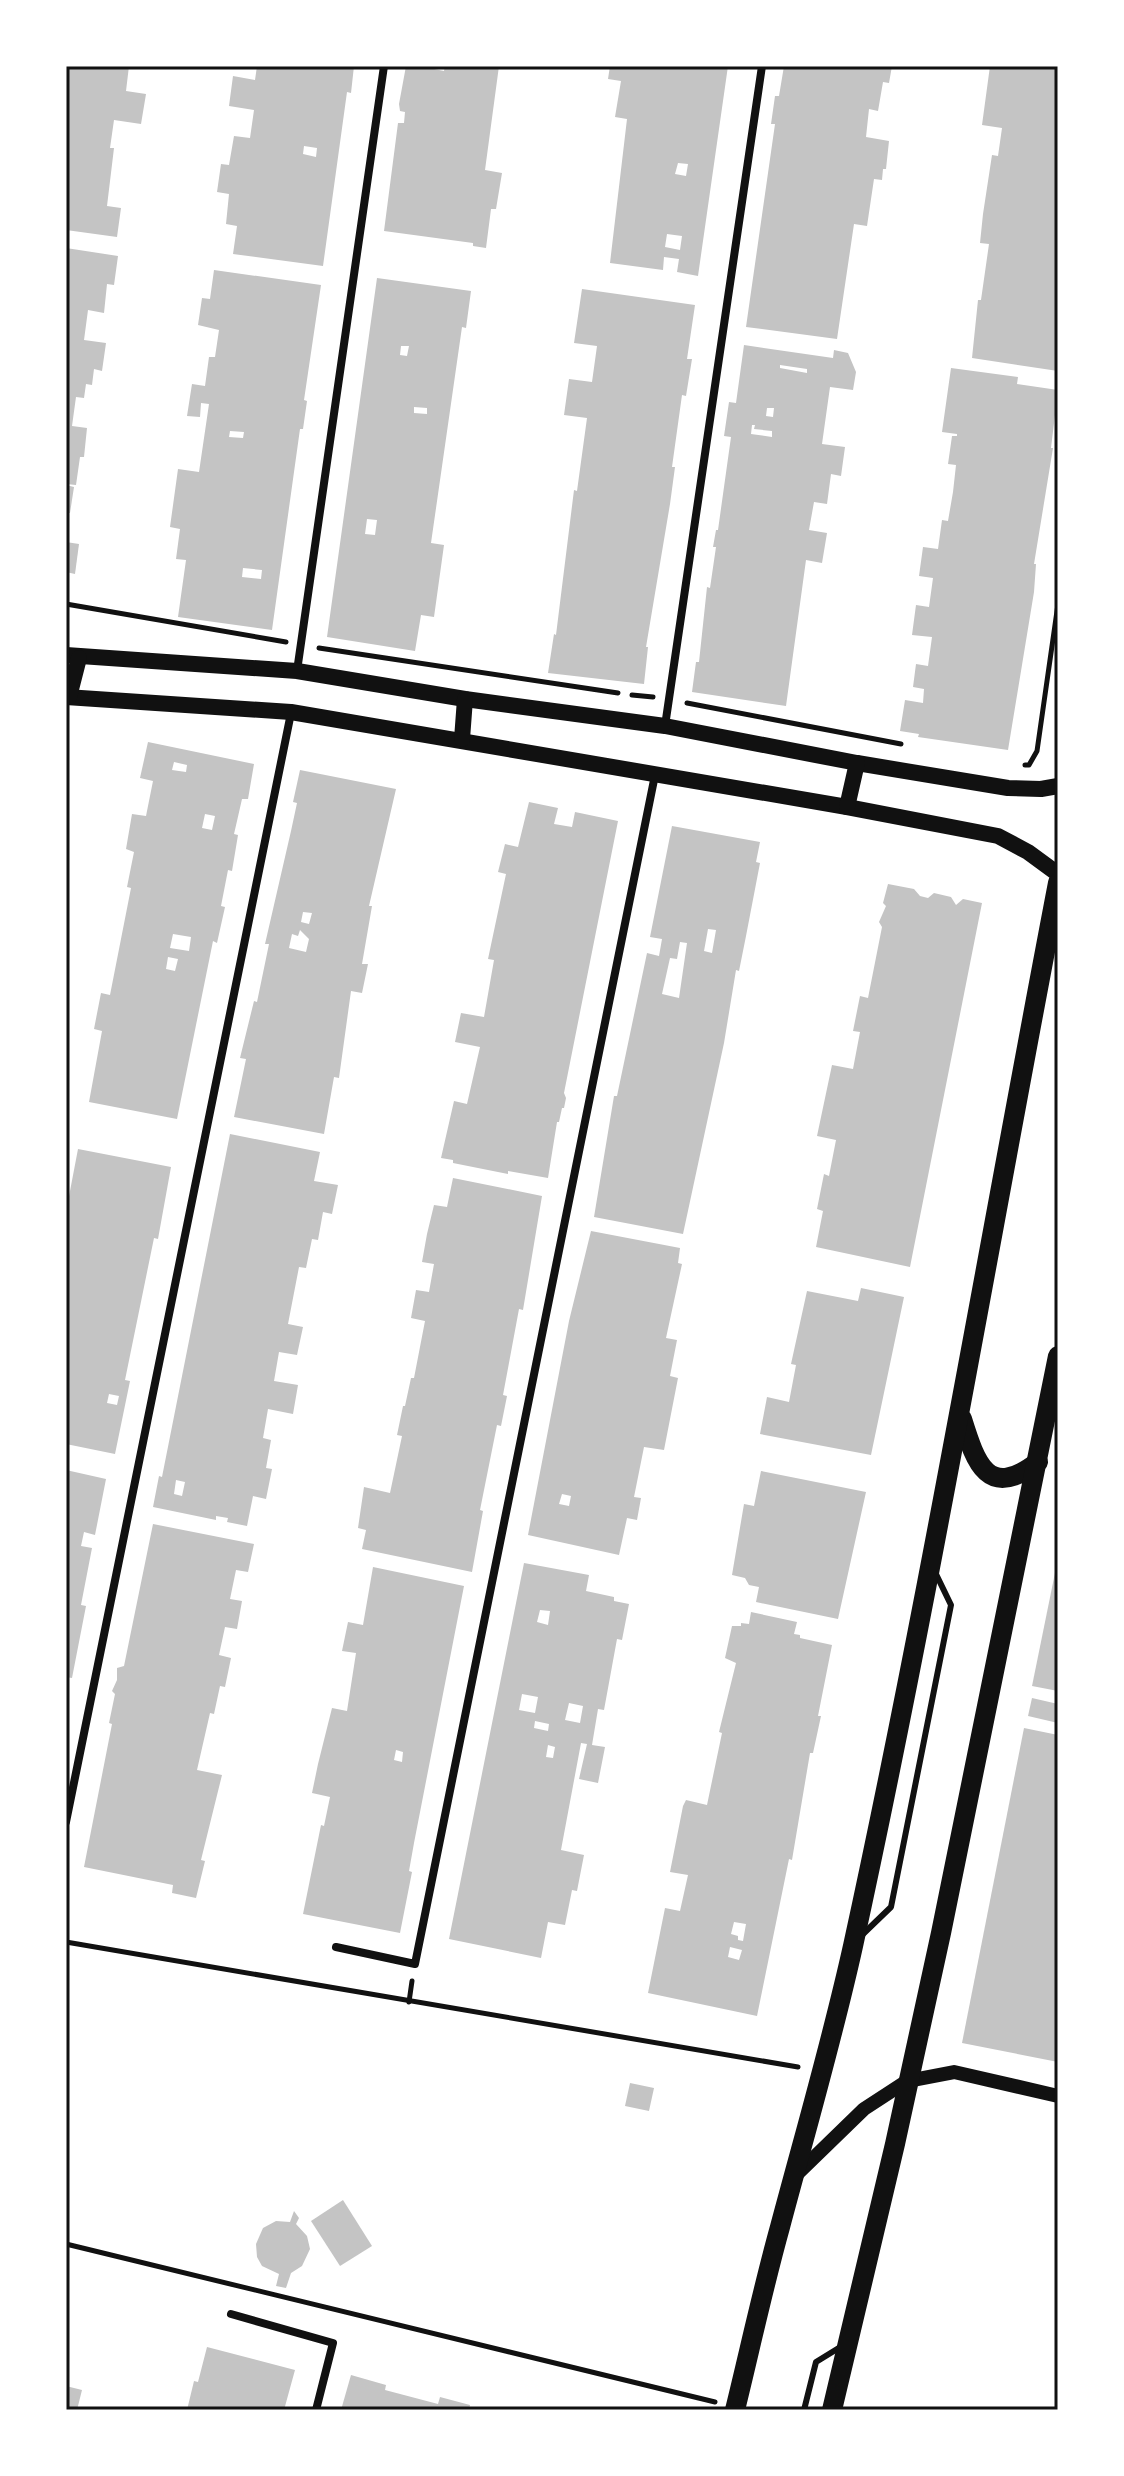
<svg xmlns="http://www.w3.org/2000/svg" width="1124" height="2476" font-family="Spectral,serif">
<style>
.building{fill:#c4c4c4;fill-rule:evenodd}
.lines{fill:none;stroke-linecap:round;stroke-linejoin:round}
.path{stroke:#111;stroke-width:5}
.service{stroke:#111;stroke-width:6}
.minor{stroke:#111;stroke-width:8}
.tertiary{stroke:#111;stroke-width:14}
.secondary{stroke:#111;stroke-width:16}
.primary{stroke:#111;stroke-width:20}
.neatline{fill:none;stroke:#111;stroke-width:3}
</style>
<rect width="100%" height="100%" fill="#fff"/>
<g class="building">
<polygon points="66,66 129,66 126,91 146,94 141,124 114,120 110,148 114,148 107,206 121,208 117,237 66,230"/>
<path d="M257,66H354L351,93L347,92L323,266L233,254L237,226L226,224L229,194L217,192L221,164L229,165L234,136L250,138L254,110L229,106L233,76L255,80ZM304,146L317,148L316,157L303,154Z"/>
<polygon points="406,66 435,66 434,69 444,71 445,66 499,66 485,170 502,173 496,209 491,209 486,248 473,246 473,243 384,231 398,123 404,123 405,112 400,111 399,104"/>
<path d="M610,66H728L698,276L677,272L679,259L664,257L663,270L610,263L627,119L615,117L621,81L608,79ZM678,163L688,164L686,176L675,174ZM667,234L682,236L680,250L665,247Z"/>
<polygon points="784,66 892,66 889,83 883,82 878,111 869,109 866,137 889,141 886,169 883,169 882,180 874,179 867,226 854,224 837,339 746,327 775,124 771,124 775,96 779,96"/>
<polygon points="990,66 1058,66 1058,371 972,358 978,300 981,300 989,244 980,243 983,214 992,155 998,156 1002,128 982,125"/>
<polygon points="66,248 118,256 114,285 107,284 104,313 88,310 84,340 106,343 102,371 94,369 92,385 86,384 84,398 76,397 72,426 87,428 84,457 80,457 76,485 66,484"/>
<path d="M214,270L321,285L304,400L307,401L303,429H300L272,630L178,617L186,560L176,559L180,529L170,527L178,469L199,472L209,404L201,403L200,417L187,416L192,384L205,386L209,357H215L219,330L198,325L202,298L210,299ZM230,431L244,432L243,438L229,437ZM243,568L262,570L261,579L242,577Z"/>
<path d="M377,278L471,291L466,328L462,327L431,543L444,545L434,617L421,615L415,651L327,637ZM401,346H409L407,356L400,355ZM414,407L427,408V414L414,413ZM367,519L377,520L375,535L365,534Z"/>
<polygon points="582,289 695,305 687,359 692,359 686,396 682,395 672,467 675,467 670,504 646,647 648,647 644,684 548,673 554,634 556,635 574,490 577,491 587,418 564,415 569,379 592,382 597,346 574,343"/>
<path d="M744,345L833,358L834,350L848,353L856,372L853,390L830,387L822,444L845,447L841,476L831,474L827,504L814,502L809,530L827,533L822,563L806,560L786,706L692,692L696,662H699L707,587L710,588L716,547H713L716,530H718L731,437L724,436L729,402L736,403ZM780,365L807,369V373L780,368ZM767,408H774L773,417L766,416ZM752,425H755L754,429L772,431V437L751,434Z"/>
<polygon points="951,368 1018,377 1017,384 1058,390 1051,448 1053,448 1034,564 1036,564 1034,592 1008,750 918,737 919,734 900,731 905,700 923,703 924,689 913,687 916,664 928,666 932,637 912,635 916,605 929,607 933,578 919,576 923,547 938,549 942,520 948,521 953,492 956,465 948,464 952,436 957,436 957,434 942,432"/>
<polygon points="66,485 74,487 70,513 66,513"/>
<polygon points="66,542 79,544 75,574 66,572"/>
<path d="M148,742L254,764L248,799H242L237,821L234,834L238,835L232,871L228,870L221,906L225,907L217,943L213,941L177,1119L89,1102L102,1031L94,1029L101,993L110,995L131,888L127,887L134,852L126,849L132,814L146,816L153,781L140,778ZM174,762L187,765L186,772L172,770ZM205,814L215,816L212,830L202,828ZM173,934L191,937L189,951L170,948ZM168,957L178,959L175,971L166,969Z"/>
<path d="M300,770L396,789L369,906H372L362,964H368L362,993L351,991L339,1078L334,1077L324,1134L234,1117L246,1059L240,1058L254,1001L257,1002L269,944H265L291,831L297,803L293,802ZM303,912L312,913L309,924L301,922ZM300,930L309,939L306,952L289,948L292,934L298,936Z"/>
<polygon points="529,802 558,808 554,824 572,827 575,812 618,821 564,1093 566,1098 564,1108 562,1108 559,1122 557,1122 548,1178 508,1171 508,1174 453,1163 453,1160 441,1158 454,1101 467,1104 480,1047 455,1042 461,1013 484,1017 494,960 488,959 506,874 498,872 505,844 518,847"/>
<path d="M672,826L760,842L756,862L760,863L746,936L739,971L736,970L724,1043L683,1234L594,1217L614,1096H617L647,953L659,956L662,939L650,937ZM708,929L716,930L712,953L704,951ZM680,942L687,943L679,998L662,994L670,958L677,959Z"/>
<polygon points="888,884 914,889 920,896 928,898 934,893 951,897 956,905 963,899 982,903 910,1267 816,1247 823,1211 817,1209 824,1174 829,1176 836,1140 817,1136 832,1065 853,1069 860,1032 853,1031 860,996 868,998 882,927 879,922 886,906 883,903"/>
<path d="M230,1134L320,1152L314,1181L338,1185L332,1214L323,1212L318,1240L312,1239L306,1268L299,1267L288,1324L303,1327L297,1355L279,1352L274,1381L298,1385L293,1414L268,1409L263,1438L271,1440L266,1468L272,1469L266,1499L253,1496L247,1526L227,1522L228,1518L216,1516V1520L153,1507L159,1476L162,1477ZM176,1480L185,1482L182,1496L174,1494Z"/>
<path d="M78,1149L171,1167L158,1239L154,1238L125,1380L130,1381L115,1454L66,1444V1212ZM109,1394L119,1396L117,1405L107,1403Z"/>
<polygon points="453,1178 542,1196 523,1310 519,1309 503,1395 507,1396 501,1426 497,1425 480,1510 483,1511 472,1572 362,1549 366,1530 358,1528 364,1487 390,1493 402,1436 397,1435 403,1406 405,1406 411,1378 414,1378 425,1321 411,1318 416,1290 429,1292 434,1264 422,1262 427,1234 434,1205 447,1207"/>
<path d="M591,1231L680,1248L678,1263L682,1264L666,1338L677,1340L670,1376L678,1378L664,1450L644,1447L634,1497L641,1498L637,1520L627,1518L619,1555L528,1535L569,1321ZM562,1494L571,1496L569,1506L559,1504Z"/>
<polygon points="861,1288 904,1297 871,1455 760,1434 767,1397 789,1402 796,1365 791,1364 807,1291 858,1301"/>
<polygon points="66,1470 106,1479 95,1535 84,1532 81,1546 92,1548 81,1605 86,1606 72,1678 66,1677"/>
<polygon points="761,1471 866,1492 838,1619 756,1602 759,1587 749,1585 745,1578 732,1575 744,1504 754,1506"/>
<polygon points="153,1524 254,1544 248,1572 236,1570 230,1599 242,1601 237,1629 225,1627 219,1655 231,1658 225,1687 220,1686 214,1714 210,1713 197,1770 222,1775 201,1860 205,1861 196,1898 172,1893 173,1885 84,1867 112,1724 109,1723 115,1694 112,1691 117,1680 117,1668 124,1666"/>
<path d="M524,1563L589,1575L586,1591L614,1597V1601L629,1604L622,1640L617,1639L604,1710L598,1709L592,1745L605,1747L598,1783L579,1779L587,1744L581,1743L561,1850L584,1855L577,1891L572,1890L565,1925L548,1922L541,1958L449,1939ZM540,1610L550,1611L548,1625L537,1622ZM522,1694L538,1697L535,1713L519,1710ZM569,1703L583,1706L580,1723L565,1720ZM535,1721L549,1724L548,1731L534,1728ZM548,1745L555,1747L553,1758L546,1757Z"/>
<polygon points="1057,1563 1058,1563 1058,1691 1032,1686"/>
<path d="M373,1567L464,1586L414,1843L409,1871L412,1872L400,1933L303,1914L321,1825L324,1826L330,1797L312,1793L318,1764L332,1708L347,1711L356,1653L342,1651L348,1622L363,1625ZM396,1750L403,1752L402,1762L394,1760Z"/>
<path d="M751,1612L797,1622L794,1634L800,1635V1638L832,1645L818,1716H821L813,1753H810L792,1860L789,1859L757,2016L648,1993L665,1908L680,1911L688,1875L670,1872L683,1806L686,1800L707,1805L722,1733L719,1732L736,1663L725,1658L732,1626H741V1623L749,1624ZM734,1922L746,1924L743,1941L738,1940V1936L731,1934ZM730,1947L742,1950L739,1960L728,1957Z"/>
<polygon points="1032,1698 1058,1704 1058,1723 1028,1716"/>
<polygon points="1024,1728 1058,1735 1058,2062 962,2043"/>
<polygon points="630,2083 654,2088 649,2111 625,2106"/>
<polygon points="343,2200 372,2246 340,2266 311,2221"/>
<polygon points="294,2211 299,2218 296,2224 307,2236 310,2249 302,2266 291,2273 286,2288 276,2286 279,2274 262,2266 257,2257 256,2244 263,2228 276,2221 290,2222"/>
<polygon points="207,2347 295,2370 284,2410 187,2410 194,2381 198,2382"/>
<polygon points="351,2375 386,2385 385,2390 438,2404 440,2397 470,2405 469,2410 341,2410"/>
<polygon points="66,2386 82,2390 77,2410 66,2410"/>
</g>
<g class="lines">
<g class="path">
<polyline points="66,604 286,642"/>
<polyline points="319,648 618,693"/>
<polyline points="632,695 653,697"/>
<polyline points="687,703 901,744"/>
<polyline points="1025,765 1029,765 1037,751 1058,604"/>
<polyline points="66,1942 798,2067"/>
<polyline points="409,2002 412,1981"/>
<polyline points="66,2244 715,2402"/>
</g>
<g class="service">
<polyline points="862,1935 891,1907 951,1605 935,1572"/>
<polyline points="804,2410 816,2362 842,2346"/>
</g>
<g class="minor">
<polyline points="297,671 384,66"/>
<polyline points="665,726 762,66"/>
<polyline points="66,1822 291,713"/>
<polyline points="336,1947 415,1964 655,775"/>
<polyline points="231,2314 333,2343 316,2410"/>
</g>
<polyline class="tertiary" points="794,2177 864,2109 907,2081 954,2072 1058,2096"/>
<g class="secondary">
<polyline points="66,655 297,671 465,699 665,726 857,763 1008,788 1041,789 1058,786"/>
<polyline points="66,697 291,712 847,807 998,836 1028,852 1058,874"/>
<polyline points="69,697 79,658"/>
<polyline points="462,739 465,699"/>
<polyline points="847,807 857,763"/>
</g>
<g class="primary">
<path d="M962,1419C976,1464 988,1500 1038,1462"/>
<path d="M735,2410C750,2349 763,2288 780,2227C805,2133 832,2041 853,1946C930,1593 990,1237 1058,883"/>
<polyline points="832,2410 895,2144 941,1933 1058,1356"/>
</g>
</g>
<rect width="1124" height="2476" fill="none" stroke="#ffffff" stroke-width="136"/>
<rect x="68" y="68" width="988" height="2340" class="neatline"/>
</svg>
